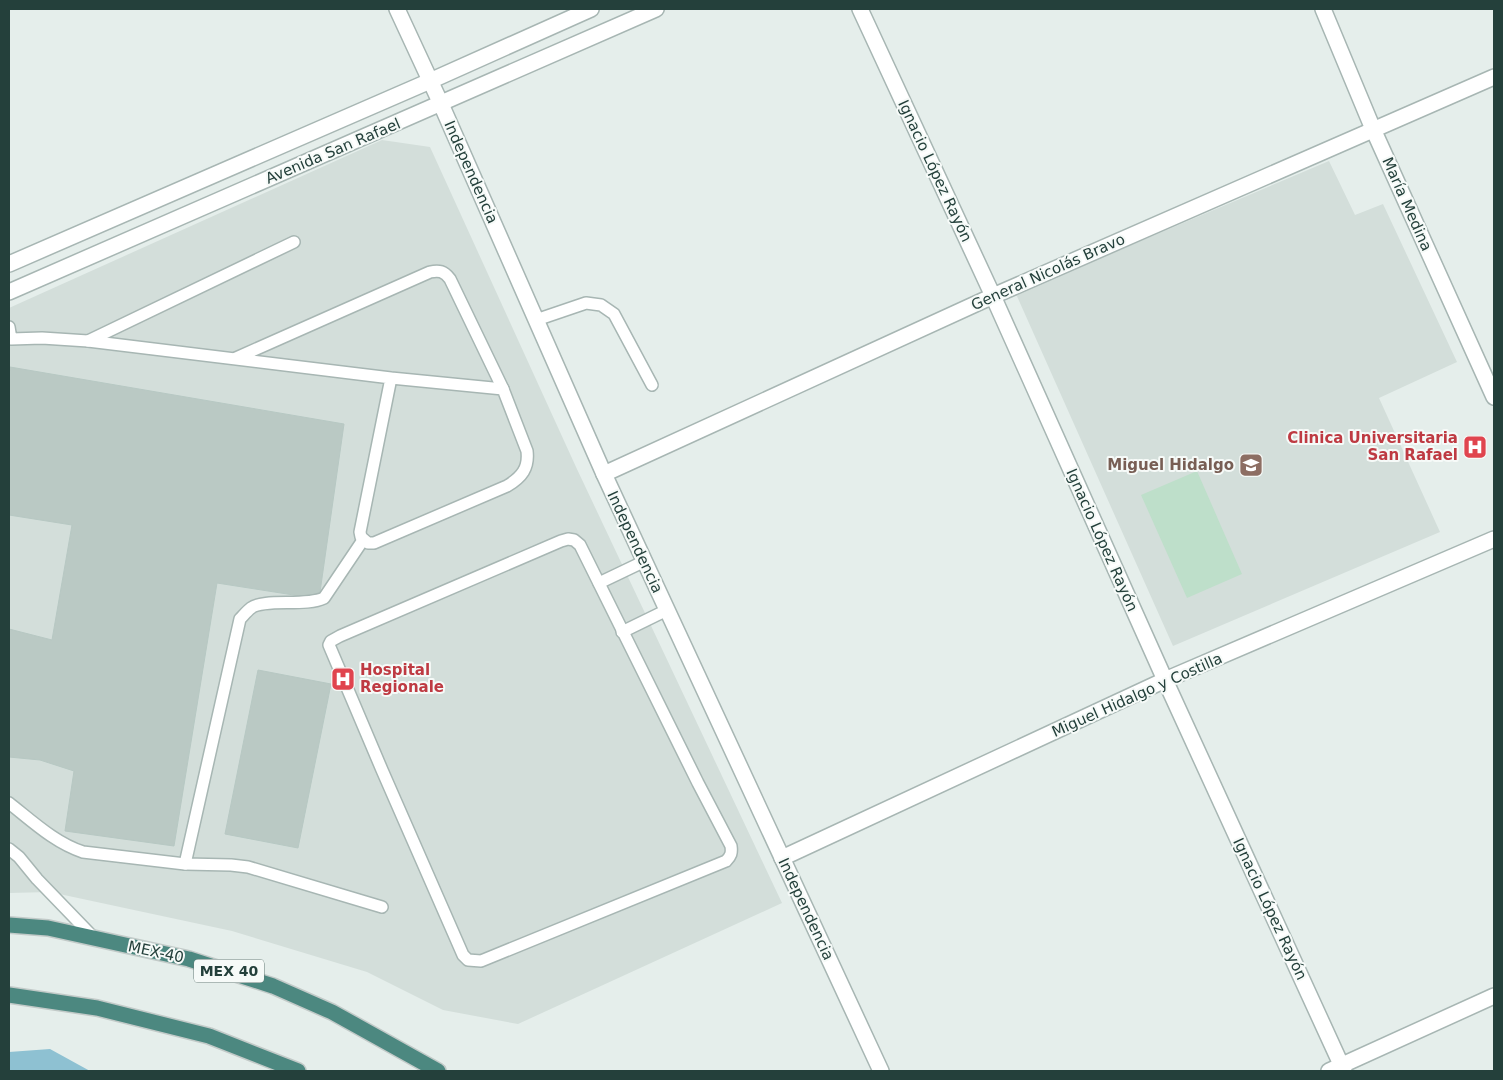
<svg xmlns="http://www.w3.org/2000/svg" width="1503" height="1080" font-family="'DejaVu Sans',sans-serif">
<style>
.built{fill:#d3deda}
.green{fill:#bedfca}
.water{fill:#8ec1d2}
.building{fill:#bac9c4;stroke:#b7c8c3}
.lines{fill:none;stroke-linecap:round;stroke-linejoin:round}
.service-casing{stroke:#a7b6b3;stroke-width:14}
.minor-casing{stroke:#a7b6b3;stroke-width:18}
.tertiary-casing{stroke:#a7b6b3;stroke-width:18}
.trunk-casing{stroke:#c2cac8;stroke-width:18}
.service{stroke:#fff;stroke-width:11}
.minor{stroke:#fff;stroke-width:15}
.tertiary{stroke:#fff;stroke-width:15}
.trunk{stroke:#4c8880;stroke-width:15}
.labels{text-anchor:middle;stroke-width:4;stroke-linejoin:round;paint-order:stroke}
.shield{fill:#f6faf8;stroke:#637874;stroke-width:1}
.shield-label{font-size:14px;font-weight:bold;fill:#24403b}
.street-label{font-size:15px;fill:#24403b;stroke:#f6faf8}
.health-label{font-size:15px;font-weight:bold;fill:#be3a42;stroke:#f6faf8;text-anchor:end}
.education-label{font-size:15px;font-weight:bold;fill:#785e54;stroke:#f6faf8;text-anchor:end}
</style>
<rect width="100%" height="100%" fill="#e5eeeb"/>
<g class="built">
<polygon points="382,140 430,147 576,467 782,903 518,1024 443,1010 367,972 232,931 50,892 9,893 9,308"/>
<polygon points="1329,161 1355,215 1383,204 1457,362 1379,398 1440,532 1173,646 1016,294"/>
</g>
<polygon class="green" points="1197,471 1242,574 1187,598 1141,495"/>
<polygon class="water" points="50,1049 90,1071 9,1071 9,1052"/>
<g class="building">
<polygon points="10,367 344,424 319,599 217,583 174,846 65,831 74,771 40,760 9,757 9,629 52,640 72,525 9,515 9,375"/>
<polygon points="258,670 331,684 298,848 225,834"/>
</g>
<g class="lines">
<g class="service-casing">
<g id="service">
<polyline points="536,320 586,303 601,305 614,314 652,385"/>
<path d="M9,327L11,339L42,338L88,341L391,378L503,389L527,451C529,468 522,477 507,486L374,543H368L361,537L360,532L391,378"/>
<polyline points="88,341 294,242"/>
<path d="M236,358L430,272C439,270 444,271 450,279L503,389"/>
<path d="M568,539L574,540L580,545L698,783L731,846C732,853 731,856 726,861L481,961L468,960L463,955L382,770L329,645L331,641L340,636L561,541Z"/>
<polyline points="599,583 645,561"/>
<polyline points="622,632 667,610"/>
<path d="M9,803C32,821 55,843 83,852L185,864L231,865L248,867L382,907"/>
<polyline points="9,849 19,857 37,879 94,938"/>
<path d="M185,864L240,619C243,616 247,611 251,608C264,598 306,607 324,598L363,540"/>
</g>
</g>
<g class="minor-casing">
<g id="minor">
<polyline points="397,9 441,104 604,474 881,1071"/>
<polyline points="860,9 993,296 1165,680 1344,1071"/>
<polyline points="1323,9 1373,129 1494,397"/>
<polyline points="604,474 993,296 1494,77"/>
<polyline points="782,858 1165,680 1494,539"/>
<polyline points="1329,1071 1494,996"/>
</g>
</g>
<g class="tertiary-casing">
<g id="tertiary">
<polyline points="9,264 430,81 591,9"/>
<polyline points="9,292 656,9"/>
</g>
</g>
<g class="trunk-casing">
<g id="trunk">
<polyline points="9,925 48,928 189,959 273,986 332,1012 438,1071"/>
<polyline points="9,995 97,1008 209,1036 298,1071"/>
</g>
</g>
<use href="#service" class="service"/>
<use href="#minor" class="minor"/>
<use href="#tertiary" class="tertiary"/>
<use href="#trunk" class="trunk"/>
</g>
<defs>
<g id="hospital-square" transform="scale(1.25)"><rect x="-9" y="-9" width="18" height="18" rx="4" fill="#e0444e" stroke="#f6faf8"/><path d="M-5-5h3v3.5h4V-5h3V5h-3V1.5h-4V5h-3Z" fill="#fff"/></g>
<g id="school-square" transform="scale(1.25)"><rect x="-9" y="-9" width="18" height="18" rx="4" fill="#8d6e63" stroke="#f6faf8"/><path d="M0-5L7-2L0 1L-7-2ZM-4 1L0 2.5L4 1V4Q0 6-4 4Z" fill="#fff"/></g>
</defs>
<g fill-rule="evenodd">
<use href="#hospital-square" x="1475" y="447"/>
<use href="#school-square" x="1251" y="465"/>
<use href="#hospital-square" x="343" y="679"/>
</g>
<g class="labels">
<rect class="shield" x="194" y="959.5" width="70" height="23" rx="4"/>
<g class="shield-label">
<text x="229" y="976">MEX 40</text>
</g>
<g class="street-label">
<text transform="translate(333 151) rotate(-23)" y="5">Avenida San Rafael</text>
<text transform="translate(935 171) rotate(65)" y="5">Ignacio López Rayón</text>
<text transform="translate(471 172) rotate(66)" y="5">Independencia</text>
<text transform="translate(1407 204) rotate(66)" y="5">María Medina</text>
<text transform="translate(1048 272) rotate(-24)" y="5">General Nicolás Bravo</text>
<text transform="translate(1102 540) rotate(66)" y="5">Ignacio López Rayón</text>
<text transform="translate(635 542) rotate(65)" y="5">Independencia</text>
<text transform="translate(1137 695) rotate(-24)" y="5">Miguel Hidalgo y Costilla</text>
<text transform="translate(806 909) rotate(65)" y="5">Independencia</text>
<text transform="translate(1270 909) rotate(65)" y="5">Ignacio López Rayón</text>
<text transform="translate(156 952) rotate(12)" y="5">MEX-40</text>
</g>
<g class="health-label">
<text x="1458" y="443">Clinica Universitaria<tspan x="1458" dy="17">San Rafael</tspan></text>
<text x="360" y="675" text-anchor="start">Hospital<tspan x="360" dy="17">Regionale</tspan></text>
</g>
<g class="education-label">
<text x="1234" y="470">Miguel Hidalgo</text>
</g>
</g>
<rect width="1503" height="1080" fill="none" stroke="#24403b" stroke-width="20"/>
</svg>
